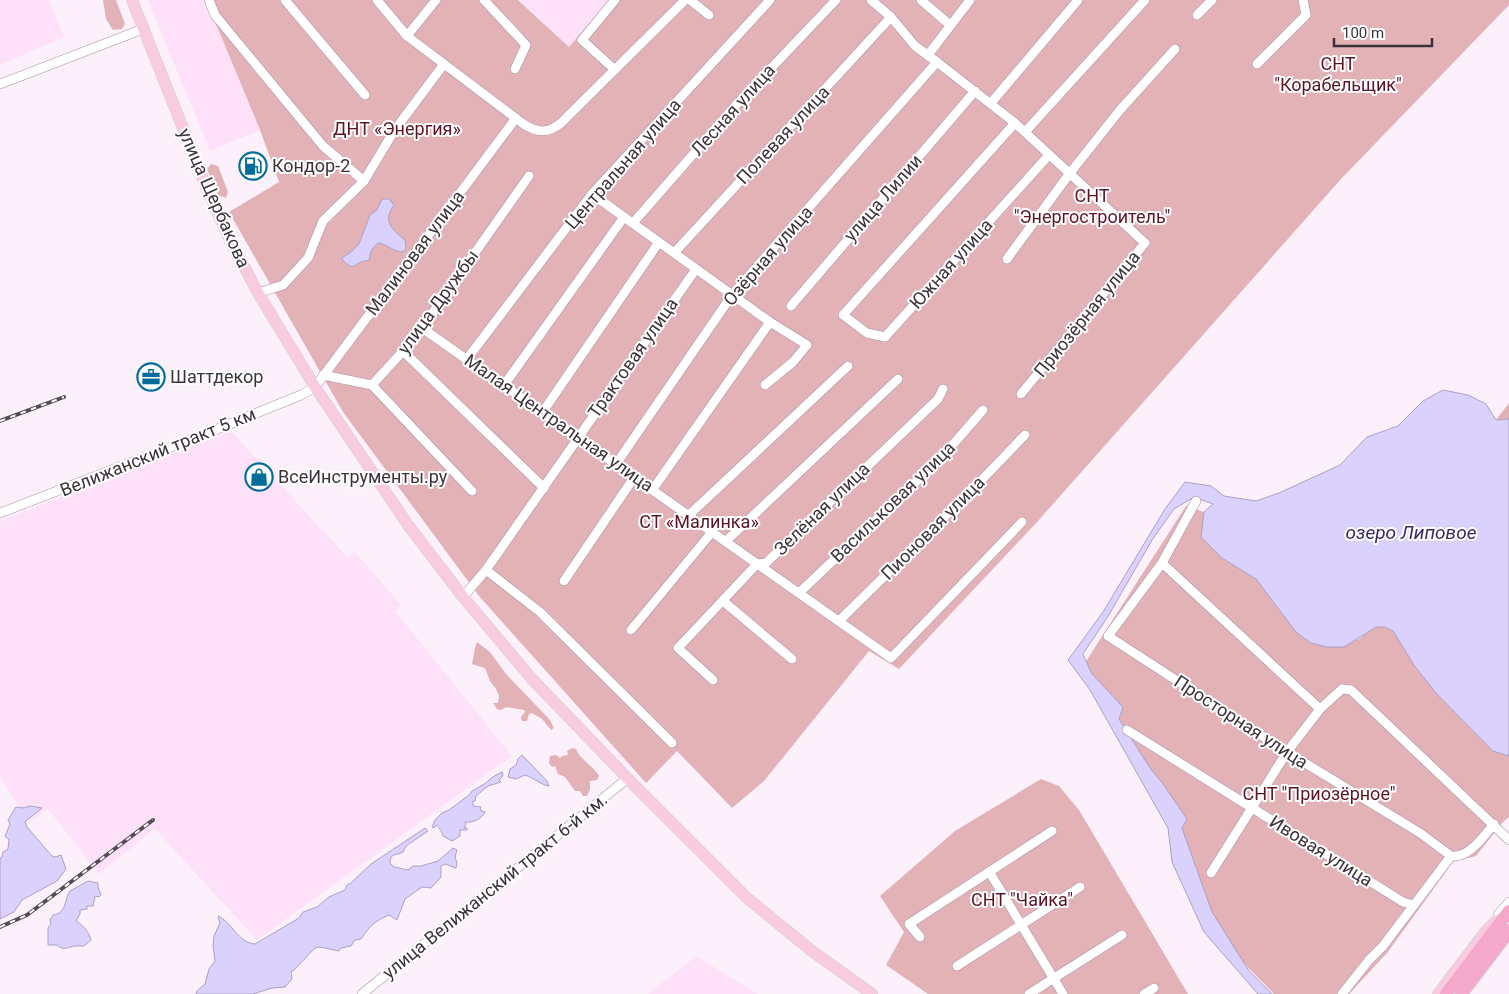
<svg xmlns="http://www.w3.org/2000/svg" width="1509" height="994" font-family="Roboto,sans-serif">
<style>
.built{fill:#fee1f8}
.green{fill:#e2b2b7}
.water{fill:#dad1fd;stroke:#aba1c3}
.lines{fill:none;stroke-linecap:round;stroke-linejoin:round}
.minor-casing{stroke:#a88da3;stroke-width:10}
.major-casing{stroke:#d4d2d4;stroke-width:12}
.highway-casing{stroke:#d4d2d4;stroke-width:14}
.minor{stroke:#fff;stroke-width:9}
.major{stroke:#f9cbdf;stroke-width:11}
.highway{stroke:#f5a9ca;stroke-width:12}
.rail-casing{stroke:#564a54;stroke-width:4}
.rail{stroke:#fff;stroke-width:2;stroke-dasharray:5.5;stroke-linecap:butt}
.labels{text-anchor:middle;stroke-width:4;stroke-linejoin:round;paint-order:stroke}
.park-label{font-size:18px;fill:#5c1325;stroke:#fff}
.street-label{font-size:18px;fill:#3d323b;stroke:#fff}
.poi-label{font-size:18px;fill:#3d323b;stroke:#fff;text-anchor:start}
.water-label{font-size:19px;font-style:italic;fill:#3a2765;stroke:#fff}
</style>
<rect width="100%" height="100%" fill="#fcf0fa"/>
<g class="built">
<polygon points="0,0 49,0 64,37 0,65"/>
<polygon points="148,0 206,0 260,130 210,151"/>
<polygon points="520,0 609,0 569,47"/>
<polygon points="231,431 347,557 355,552 401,605 395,611 512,756 257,940 155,829 99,874 48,809 29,822 0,777 0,521"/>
<polygon points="696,956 758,994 648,994"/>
</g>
<g class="green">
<polygon points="103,0 116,0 125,24 122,29 113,30 106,19"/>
<polygon points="206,0 518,0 569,47 609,0 1509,0 1509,5 1341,179 1038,521 899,669 869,651 764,781 732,808 677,751 646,783 479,596 343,412 229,212 279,182 260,130"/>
<polygon points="211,164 218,166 228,192 226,198 218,195 207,169"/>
<polygon points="1509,403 1509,419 1496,420"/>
<polygon points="1186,506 1204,512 1201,537 1222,558 1256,579 1296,632 1311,643 1327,647 1359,639 1368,631 1376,627 1385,627 1393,631 1414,665 1436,693 1493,751 1509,756 1509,817 1503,822 1476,856 1453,862 1387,953 1349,994 1274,994 1212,931 1168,813 1083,666"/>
<path d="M477,642L490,652L506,674L550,720L554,728L551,730L542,719L532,713L529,714L527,721H522L521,717L525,712L524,710L506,707L501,710L497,709L493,703H498L499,696L496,689L490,681L485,668L472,664C474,656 474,649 477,642Z"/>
<path d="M572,748L576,749C581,761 593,765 599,776L597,780L590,781V789L587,796H583L580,791H575L565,777L558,774L555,766L552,767L549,763L550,756L556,755L560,758L562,756L568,755L567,751Z"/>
<polygon points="1041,779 1059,786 1079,810 1188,994 928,994 886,965 904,932 880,896 955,831"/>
</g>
<g class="water">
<path d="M382,199H389L394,205C382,222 392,229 405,240L406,248L403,252C393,252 388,244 378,243C372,248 370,253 369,260C366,261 363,261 361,262C352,267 353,269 343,261L342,258L351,252L359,244L370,215L377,210Z"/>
<polygon points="1443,390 1468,395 1486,404 1496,420 1509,419 1509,756 1493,751 1436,693 1414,665 1393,631 1385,627 1376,627 1344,647 1327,647 1311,643 1296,632 1256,579 1222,558 1201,537 1204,512 1213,504 1194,497 1174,509 1152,540 1107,618 1083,654 1092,674 1123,707 1119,719 1150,768 1163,784 1187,819 1182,828 1212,912 1249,971 1272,994 1258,994 1204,932 1172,862 1168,828 1090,690 1068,660 1103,612 1165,509 1185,482 1211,486 1224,496 1256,501 1279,493 1340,465 1367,437 1398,426 1423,401"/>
<path d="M522,755L547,781L549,786C541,785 534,778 525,775L516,779L508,777L510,769L516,765L518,759Z"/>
<path d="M502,772L503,776L499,780L501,782L488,786L476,796L475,801H473V806L481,807L480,810L485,812C482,819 472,823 465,822L466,824L464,828H467V830H460V836L452,841L443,836C441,829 440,829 436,825L434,828L432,827L435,820L442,813L449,810L469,795L472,791L486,783L491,778Z"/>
<polygon points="30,806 42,808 27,820 25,822 27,827 52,856 55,857 61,855 66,869 57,881 22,900 14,912 0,919 0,858 2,857 3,852 8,849 9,840 5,836 10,824 8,820 16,807 24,808"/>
<path d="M425,828L428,831L406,846L403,852C397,856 390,852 390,863L394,867L408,870L413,866H421L438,861L453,848L457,850L455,857L457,863L456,868L445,864L441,866V877L431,888L422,887L405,899L397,920L389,915C374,922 371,924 361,939L355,940L351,946L341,948L339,951L320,947L315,948L293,971H291L292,979L285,987L272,988L253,994H196L197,991L205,984L209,969L215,961L213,945L214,936L220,923L218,916C232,922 238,943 255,944L299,918L303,912L317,907L329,897L345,890L347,885L351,883L371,864Z"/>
<path d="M88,881L98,883V887L101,895L99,897L95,896L93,906H87V909L80,910V914L76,921C83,925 89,932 91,940L84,946C81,946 79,946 76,946C68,946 65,952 57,945H48V928L51,924L50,920L53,915C67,913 64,900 70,891Z"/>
</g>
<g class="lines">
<g class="minor-casing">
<g id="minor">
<polyline points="209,0 215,15 323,146 364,181"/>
<polyline points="285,0 365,95"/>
<path d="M377,0L407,36L522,123C536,133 548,134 561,123L685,0"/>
<polyline points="484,0 526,45 515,69"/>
<polyline points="690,0 709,15"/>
<polyline points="871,0 891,17 915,46 937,62 1015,123 1145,243 1021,394"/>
<polyline points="921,0 950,25"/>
<polyline points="1197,15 1212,0"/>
<polyline points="407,36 436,0"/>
<polyline points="928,55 970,0"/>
<polyline points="1257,64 1306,15 1303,0"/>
<polyline points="615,70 582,40 615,0"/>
<polyline points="0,84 143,29"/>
<polyline points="991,103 1078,0"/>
<polyline points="1015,123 843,315 867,333 885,337 1049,155"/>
<polyline points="1025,132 1145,0"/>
<polyline points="592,194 770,322 807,345 793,362 765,385"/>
<polyline points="633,223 737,104 836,0"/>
<polyline points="674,253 891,17"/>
<polyline points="1007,259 1070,173 1120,110 1175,49"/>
<polyline points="258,293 283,285 308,258 323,221 364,181 394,131 444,64"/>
<polyline points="791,306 975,91"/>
<polyline points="422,328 891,658 1022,522"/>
<polyline points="403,351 544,488"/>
<polyline points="467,359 592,194 770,0"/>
<polyline points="323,375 372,385 403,351 422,328 529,176"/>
<polyline points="372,385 472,491"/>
<polyline points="504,385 624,217"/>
<polyline points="542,413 659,242"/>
<polyline points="616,464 732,295 937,62"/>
<polyline points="653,489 770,322"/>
<polyline points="1196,501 1162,563 1108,636 1287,752 1420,833 1451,856"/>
<polyline points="0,513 215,430 301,395 315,387 516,118"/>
<polyline points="689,515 848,366"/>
<polyline points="726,541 898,379"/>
<polyline points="1162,563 1320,709"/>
<polyline points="486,570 540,612 672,743"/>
<polyline points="564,581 635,476"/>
<polyline points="800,592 942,457 983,410"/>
<polyline points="463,597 486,570 696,269"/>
<polyline points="723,601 792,659"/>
<polyline points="840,620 972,490 1025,435"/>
<polyline points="631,630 712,532"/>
<polyline points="713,680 678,648 757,564 766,563 938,399 943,389"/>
<polyline points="1127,730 1403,902 1414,905"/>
<polyline points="990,873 1063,994"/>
<polyline points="1211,873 1287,752 1320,709 1342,689 1351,690 1509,840"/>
<polyline points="1498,915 1509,902"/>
<polyline points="920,937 909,924 1052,831"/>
<polyline points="957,966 1080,887"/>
<polyline points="362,994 628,778"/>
<polyline points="1029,994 1122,935"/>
<polyline points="1144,994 1154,988"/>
<path d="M1342,994L1369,960L1383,946L1451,856C1469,858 1483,837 1494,824"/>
</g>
</g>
<g class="major-casing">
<g id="major">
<polyline points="132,0 206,186 228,236 258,293 315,387 408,525 463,597 532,679 633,784 747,898 812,951 872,994"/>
<polyline points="1438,994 1485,932 1497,920"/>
</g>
</g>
<g class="highway-casing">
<g id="highway">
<polyline points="1446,994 1509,911"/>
<polyline points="1461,994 1509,931"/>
</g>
</g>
<use href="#minor" class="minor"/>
<use href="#major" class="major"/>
<use href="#highway" class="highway"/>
<g class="rail-casing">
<g id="rail">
<polyline points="0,421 64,397"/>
<polyline points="0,927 27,915 153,820"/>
</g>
</g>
<use href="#rail" class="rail"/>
</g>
<defs>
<g id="fuel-ring" transform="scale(1.4375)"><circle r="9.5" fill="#fff" stroke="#036d9a" stroke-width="1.5"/><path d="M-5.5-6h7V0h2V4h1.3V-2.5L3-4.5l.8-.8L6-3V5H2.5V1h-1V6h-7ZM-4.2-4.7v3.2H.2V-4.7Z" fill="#036d9a"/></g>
<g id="office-ring" transform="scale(1.4375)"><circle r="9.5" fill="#fff" stroke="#036d9a" stroke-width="1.5"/><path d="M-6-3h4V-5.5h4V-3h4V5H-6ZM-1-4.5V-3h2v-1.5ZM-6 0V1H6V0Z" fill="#036d9a"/></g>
<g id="shop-ring" transform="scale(1.4375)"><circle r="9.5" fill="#fff" stroke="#036d9a" stroke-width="1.5"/><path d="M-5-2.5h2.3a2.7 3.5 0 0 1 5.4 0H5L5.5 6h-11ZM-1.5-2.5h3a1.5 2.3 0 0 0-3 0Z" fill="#036d9a"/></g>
</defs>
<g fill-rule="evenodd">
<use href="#fuel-ring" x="253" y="166"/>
<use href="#office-ring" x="151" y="377"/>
<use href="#shop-ring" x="259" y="477"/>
</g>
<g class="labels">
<g class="park-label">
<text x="1338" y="70">СНТ<tspan x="1338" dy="21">"Корабельщик"</tspan></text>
<text x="397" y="135">ДНТ «Энергия»</text>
<text x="1092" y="202">СНТ<tspan x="1092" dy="21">"Энергостроитель"</tspan></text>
<text x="699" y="528">CТ «Малинка»</text>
<text x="1319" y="800">СНТ "Приозёрное"</text>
<text x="1022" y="906">СНТ "Чайка"</text>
</g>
<g class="street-label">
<text transform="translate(733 110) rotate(-48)" y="6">Лесная улица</text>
<text transform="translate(783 135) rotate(-47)" y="6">Полевая улица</text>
<text transform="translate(623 164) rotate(-49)" y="6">Центральная улица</text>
<text transform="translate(214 198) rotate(66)" y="6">улица Щербакова</text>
<text transform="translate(883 198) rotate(-49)" y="6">улица Лилии</text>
<text transform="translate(415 253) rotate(-53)" y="6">Малиновая улица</text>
<text transform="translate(768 256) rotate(-49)" y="6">Озёрная улица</text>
<text transform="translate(951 264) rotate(-48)" y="6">Южная улица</text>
<text transform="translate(438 302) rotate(-54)" y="6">улица Дружбы</text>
<text transform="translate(1087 314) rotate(-51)" y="6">Приозёрная улица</text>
<text transform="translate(633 358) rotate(-55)" y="6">Трактовая улица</text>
<text transform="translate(559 423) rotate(35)" y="6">Малая Центральная улица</text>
<text transform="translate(158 452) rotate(-22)" y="6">Велижанский тракт 5 км</text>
<text transform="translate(893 502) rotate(-44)" y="6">Васильковая улица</text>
<text transform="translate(822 509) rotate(-44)" y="6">Зелёная улица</text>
<text transform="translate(933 528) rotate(-45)" y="6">Пионовая улица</text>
<text transform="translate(1241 722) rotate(33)" y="6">Просторная улица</text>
<text transform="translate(1321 851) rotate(32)" y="6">Ивовая улица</text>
<text transform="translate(495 886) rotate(-39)" y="6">улица Велижанский тракт 6-й км.</text>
</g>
<g class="poi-label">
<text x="272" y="172">Кондор-2</text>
<text x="170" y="383">Шаттдекор</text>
<text x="278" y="483">ВсеИнструменты.ру</text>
</g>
<g class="water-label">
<text x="1411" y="539">озеро Липовое</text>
</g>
</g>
<path d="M1334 38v8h98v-8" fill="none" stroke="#3d323b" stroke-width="2.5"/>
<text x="1342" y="38" font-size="15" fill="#3d323b" stroke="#ffffff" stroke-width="4" paint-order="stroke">100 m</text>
</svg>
